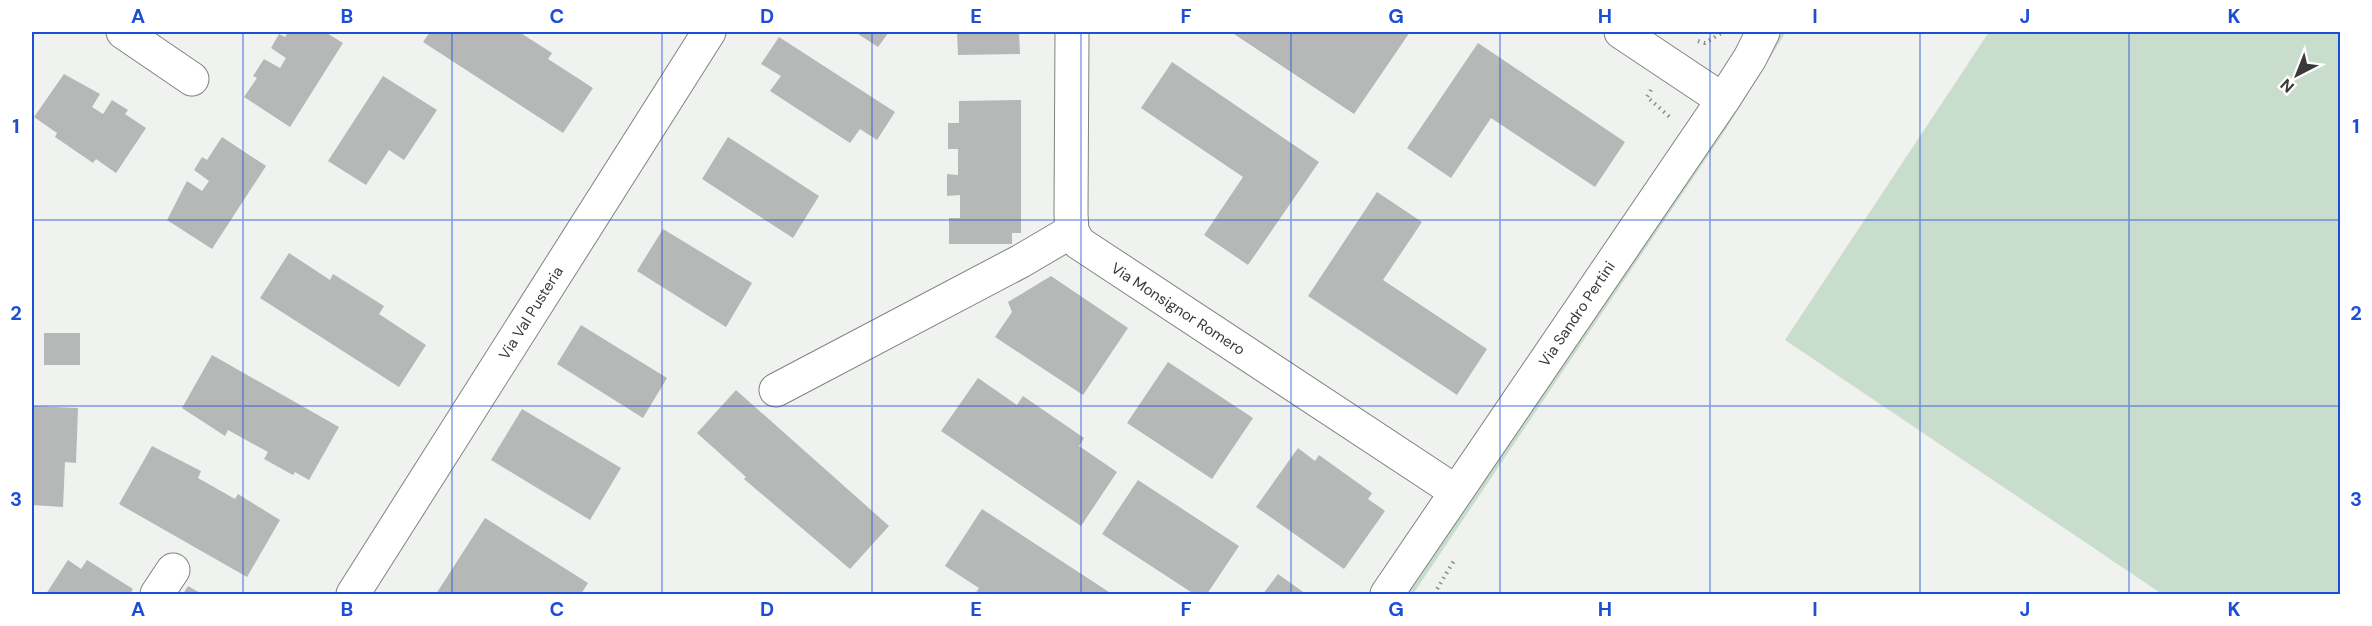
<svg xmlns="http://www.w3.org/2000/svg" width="2372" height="626" font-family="'DM Sans',sans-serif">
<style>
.green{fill:#c9ddcc}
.building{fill:#b5b8b6}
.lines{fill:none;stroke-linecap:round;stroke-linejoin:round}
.minor-casing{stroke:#808280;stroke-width:35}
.path{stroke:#8c8e8c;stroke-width:4;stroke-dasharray:1.5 4.5;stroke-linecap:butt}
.minor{stroke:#fff;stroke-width:33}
.grid{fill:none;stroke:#1d4ed8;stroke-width:1.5;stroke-opacity:0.55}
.labels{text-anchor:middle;stroke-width:4.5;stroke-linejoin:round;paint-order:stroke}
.street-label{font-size:15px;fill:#383938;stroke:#fff}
.neatline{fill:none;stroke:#1d4ed8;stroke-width:2}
.grid-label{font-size:20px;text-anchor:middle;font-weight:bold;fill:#1d4ed8}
</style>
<rect width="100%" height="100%" fill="#eff2ef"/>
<g class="green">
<polygon points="1777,32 1786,32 1726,129 1413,594 1403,594"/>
<polygon points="1989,32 2340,32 2340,594 2162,594 1785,340"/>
</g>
<g class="building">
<polygon points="288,32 325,32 343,43 290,127 244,97 257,78 253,76 264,59 280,68 286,58 271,48 279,34 285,37"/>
<polygon points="430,32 519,32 552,53 548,59 593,88 563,133 423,42"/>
<polygon points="855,32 889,32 878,47"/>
<polygon points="957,32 1019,32 1020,54 958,55"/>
<polygon points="1231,32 1333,33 1410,32 1354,114"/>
<polygon points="779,37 895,112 877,140 860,129 850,143 770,91 781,76 761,64"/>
<polygon points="1478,43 1625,142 1595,187 1491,118 1451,178 1407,148"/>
<polygon points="1172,62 1319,162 1248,265 1204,235 1243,177 1141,108"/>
<polygon points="64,74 100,94 92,107 103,114 112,100 128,110 125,114 146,128 116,173 96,159 93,163 55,137 57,133 34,117"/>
<polygon points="383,76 437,110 404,160 389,150 366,185 328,161"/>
<polygon points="1021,100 1021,233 1012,233 1012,244 949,244 949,218 960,218 960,195 947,196 947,174 958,175 958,149 948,149 948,123 959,123 959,101"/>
<polygon points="222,137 266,166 212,249 167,220 187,181 202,191 209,181 194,170 202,157 207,160"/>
<polygon points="728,137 819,196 793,238 702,179"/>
<polygon points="1377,192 1422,222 1383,280 1487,349 1457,395 1308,296"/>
<polygon points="663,229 752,283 726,327 637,271"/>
<polygon points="289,253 330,280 333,274 384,306 379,314 426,345 399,387 260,298"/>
<polygon points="1051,276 1128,328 1083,395 995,337 1012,312 1008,302"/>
<polygon points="581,325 667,378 643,418 557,364"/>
<rect x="44" y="333" width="36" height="32"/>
<polygon points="212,355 339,427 309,480 295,472 293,475 264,459 268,452 228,430 225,436 182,408"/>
<polygon points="1168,362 1253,418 1212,479 1127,423"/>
<polygon points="978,378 1017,405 1023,396 1084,438 1079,446 1117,472 1081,526 941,431"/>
<polygon points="736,390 889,526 850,569 744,479 746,477 697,433"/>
<polygon points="32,406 78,408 76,463 65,462 63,507 32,505"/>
<polygon points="522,409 621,468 590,520 491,460"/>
<polygon points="152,446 201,471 198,478 235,499 238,494 280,520 247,577 119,504"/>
<polygon points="1298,448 1315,461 1319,455 1372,493 1368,499 1385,511 1344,569 1256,507"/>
<polygon points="1138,480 1239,546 1207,594 1194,594 1102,534"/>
<polygon points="982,509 1112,594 975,594 979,588 945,566"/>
<polygon points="485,518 588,583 581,594 436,594"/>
<polygon points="68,560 81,569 87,560 133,589 130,594 46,594"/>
<polygon points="1278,574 1306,594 1263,594"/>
<polygon points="188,586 202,594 183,594"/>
</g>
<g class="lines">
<g class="minor-casing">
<g id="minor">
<polyline points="123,32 192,79"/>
<polyline points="1072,32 1071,214 1072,231 1079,243 1455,491"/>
<polyline points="1621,32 1723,100"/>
<polyline points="776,390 1021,261 1072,231"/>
<polyline points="157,594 173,570"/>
<polyline points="353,594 709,32"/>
<polyline points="1387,594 1723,100 1750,58 1763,32"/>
</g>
</g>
<g class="path">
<polyline points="1698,41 1705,43 1723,32"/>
<polyline points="1651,90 1647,97 1671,118"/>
<polyline points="1434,594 1455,559"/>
</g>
<use href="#minor" class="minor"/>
</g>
<path class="grid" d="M243,32V594M452,32V594M662,32V594M872,32V594M1081,32V594M1291,32V594M1500,32V594M1710,32V594M1920,32V594M2129,32V594M32,220H2340M32,406H2340"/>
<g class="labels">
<g class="street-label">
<text transform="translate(1178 309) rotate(33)" y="5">Via Monsignor Romero</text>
<text transform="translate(531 313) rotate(-58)" y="5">Via Val Pusteria</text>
<text transform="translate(1577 314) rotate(-56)" y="5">Via Sandro Pertini</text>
</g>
</g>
<rect width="2372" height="626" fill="none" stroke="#ffffff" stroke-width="66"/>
<g transform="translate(2297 75) rotate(222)" stroke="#ffffff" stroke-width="4.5" paint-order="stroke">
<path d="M0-4.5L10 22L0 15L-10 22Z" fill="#383938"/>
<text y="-9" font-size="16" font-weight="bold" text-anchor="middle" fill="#383938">N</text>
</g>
<rect x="33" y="33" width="2306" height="560" class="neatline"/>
<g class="grid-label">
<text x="138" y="23">A</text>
<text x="347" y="23">B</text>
<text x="557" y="23">C</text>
<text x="767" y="23">D</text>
<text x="976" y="23">E</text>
<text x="1186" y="23">F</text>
<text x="1396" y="23">G</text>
<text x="1605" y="23">H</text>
<text x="1815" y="23">I</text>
<text x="2025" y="23">J</text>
<text x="2234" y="23">K</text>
<text x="16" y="133">1</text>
<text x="2356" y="133">1</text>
<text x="16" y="320">2</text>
<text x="2356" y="320">2</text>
<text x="16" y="506">3</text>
<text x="2356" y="506">3</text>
<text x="138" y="616">A</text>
<text x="347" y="616">B</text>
<text x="557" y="616">C</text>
<text x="767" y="616">D</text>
<text x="976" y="616">E</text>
<text x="1186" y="616">F</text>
<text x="1396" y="616">G</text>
<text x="1605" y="616">H</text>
<text x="1815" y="616">I</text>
<text x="2025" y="616">J</text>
<text x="2234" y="616">K</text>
</g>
</svg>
